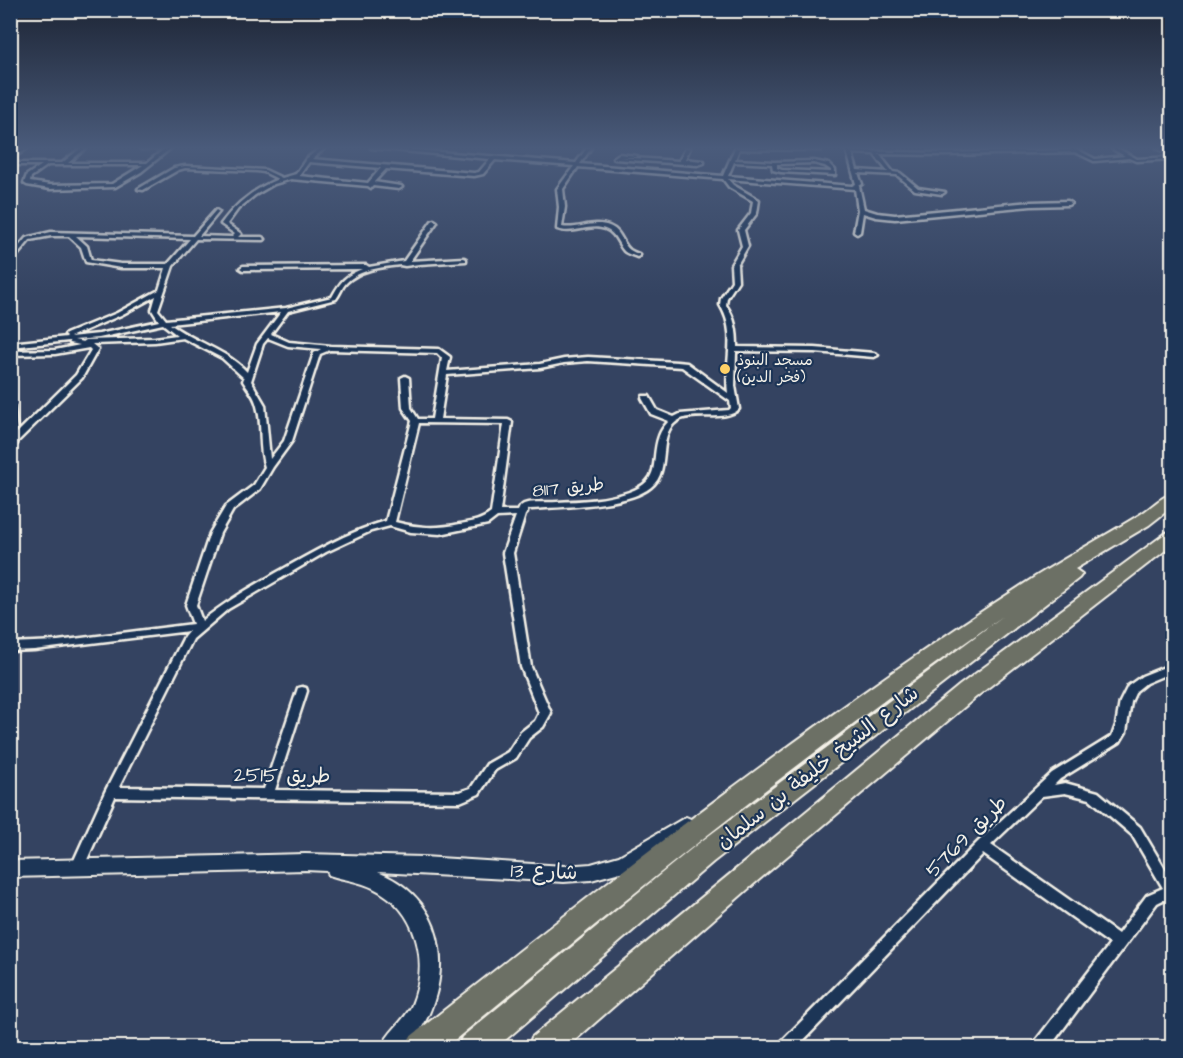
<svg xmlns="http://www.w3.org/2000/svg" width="1183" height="1058" font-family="'Architects Daughter','Playpen Sans Arabic',sans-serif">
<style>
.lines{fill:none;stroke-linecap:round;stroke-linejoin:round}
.street-casing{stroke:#f4f1e8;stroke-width:5}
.secondary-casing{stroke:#f4f1e8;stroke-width:4}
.highway-casing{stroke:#f4f1e8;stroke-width:4}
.street{fill:#1d3557;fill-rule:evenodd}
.secondary{fill:#1d3557;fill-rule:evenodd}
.highway{fill:#6c7065;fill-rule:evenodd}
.poi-dot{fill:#ffd166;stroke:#1d3557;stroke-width:2}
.labels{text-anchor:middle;stroke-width:4.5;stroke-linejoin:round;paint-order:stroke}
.far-poi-label{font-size:15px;fill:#f4f1e8;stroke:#1d3557;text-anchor:start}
.street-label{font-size:18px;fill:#f4f1e8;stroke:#1d3557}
.near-street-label{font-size:21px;fill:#f4f1e8;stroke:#1d3557}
</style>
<rect width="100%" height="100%" fill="#344361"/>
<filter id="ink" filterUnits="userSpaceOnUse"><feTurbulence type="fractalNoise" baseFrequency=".0167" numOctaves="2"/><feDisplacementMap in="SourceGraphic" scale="12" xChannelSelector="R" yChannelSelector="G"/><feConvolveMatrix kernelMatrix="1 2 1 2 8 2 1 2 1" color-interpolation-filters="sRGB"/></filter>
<g filter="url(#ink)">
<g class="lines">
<g class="street-casing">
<g id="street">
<polygon points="23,148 28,148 10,160 10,156"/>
<path d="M81,148H86L68,163H147L164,149H141L139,148H171L141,172L115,187L50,189L27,185L24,183L27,175L42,165H10V163H62ZM48,165H143L112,184L50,185L30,182L31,177Z"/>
<path d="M320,148H325L312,159L474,173L479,172L490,159L371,148H391L576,163L587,148H591L580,164L723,176L735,148H823L821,150L739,149L735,160L774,162L814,161L829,164L835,170V175L781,172L773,170L772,164L734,162L728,176L852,186L856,184L846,148H850L851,151L944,153L1070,150V148H1074L1095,159L1125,156L1111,148H1117L1137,159L1172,157V159L1136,161L1129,158L1094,161L1075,152L944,155L879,154L893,172L900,173L918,188L945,192L942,194L915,190L897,175L858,173L862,184L859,186L864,209L877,213L895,215L1031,202L1068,201L1071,203L1068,205L1031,206L895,219L876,217L863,213L860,232L857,234L854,232L858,210L855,189L728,179L733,185L759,200L757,213L744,230L748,246L737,265L738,281L727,298L726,305C735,318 737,331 737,347L815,348L874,353L878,355L874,357L815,352L736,351L735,386L739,409C726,422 697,412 681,419C654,431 673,470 651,487C629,506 560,507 530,509L527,510V513L525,515L513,553L531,667L551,713L543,727L529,738L516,758L495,770L479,794L460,802L115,797L82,871L77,873L72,871L71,867L105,792L184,637L189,631L34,650L10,651V643L58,641L193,624L186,605L210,533L226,506L254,485L265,467C258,447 263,426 257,406C255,396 248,389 243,381L244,378L222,358L183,338L155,342L92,344L98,349L82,378L18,441L17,444L10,446V404L14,406L17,433L76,375L91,350L89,348L55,354L10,355V351L55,350L80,345L70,343L69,341L10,347V343L67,337L65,335L66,334L117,313L159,290L166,268H121L86,262L81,247L69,236H51L30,240L10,264V257L26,238L51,232L193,236L216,210L219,212L199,236L232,237L235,234L221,224C236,203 254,189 278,179L264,172L257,171L185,168L178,170L143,190L138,189L174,168L185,166L265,170L282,178L296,174L306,159ZM852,153L874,154L888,172L857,170ZM495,160L574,166L557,189L559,207L557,229C573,235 590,223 605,229C616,233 617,243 624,251C627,254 633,255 637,257L639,256V254C636,253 633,252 630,250C622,244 622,231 609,226C593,220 577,230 562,227L565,207L563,189L578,167L723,179L729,187L753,201L751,213L738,230L742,246L731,265L732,281L721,298L720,305C738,334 724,362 728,393L687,363L677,362L588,357L564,359L540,364L447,371L450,357L439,349L331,346L289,342L271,334L288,311L336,299C340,294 342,287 346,283C360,269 382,267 400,265L405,266L419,264L466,261V259L464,258L410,261L437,222L434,220L432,221L404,261L369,267L366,265L243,266L240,268L243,270L362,269C345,276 341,281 332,297L286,308L166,320L158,310L173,266L196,239L264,240L265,239L262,237H238L241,234L240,233L227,224L238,209L255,195L274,184L291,179L368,186L371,188L373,186L399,189L402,187L401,186L374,182L386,169L474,176L483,174ZM309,162L381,168L368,183L299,176ZM814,163L825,166L831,170V172L782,170L777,168V164ZM76,236L190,239L168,264H121L91,260L87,246ZM156,296L152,310L159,321L99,334L70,337L121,315ZM281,312L257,344L247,372C225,349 194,342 170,324ZM163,324L177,335L155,338L86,340L83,342L74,340L99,338ZM268,338L288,346L321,349L314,353L284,441L270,459L265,405L251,381L263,344ZM330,350L437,353L442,358L432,419H418L411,408L409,378L405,376L401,378L403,408L412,421L386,521C347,532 312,553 276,573C250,588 225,602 202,621L196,605L220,533L233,510L260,489L273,467L292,441L320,354ZM588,361L682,367L730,401L731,408L729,410L680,414L674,417L657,410L649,396H643L642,398L651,414L669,421C665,425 661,430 659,436C650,461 663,480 629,492C606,500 581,501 557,502C547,503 533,501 524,504C520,506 520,507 518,511H500L512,422L508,420L440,419L447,375L540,368L564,363ZM419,423L504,424L491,513C481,521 472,522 460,524C436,529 418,528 395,522ZM516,516L503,553L521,667L539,713L535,721L521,732L508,752L487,764L471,788L459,792L275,790L307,691L306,688L302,687L298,688L297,691L264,789L119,787L193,639L228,609L326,552L371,531L390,526L411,532L440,534L488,524L497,517Z"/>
<polygon points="686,148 690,148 685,159 702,161 704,161 704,163 698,165 615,159 613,158 619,154 637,156 635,157 619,157 679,161"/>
<polygon points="1157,148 1163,148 1172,153 1172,156"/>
<polygon points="1172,185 1172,188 1168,187 1169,186"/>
<polygon points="10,391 14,393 14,400 10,402"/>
<path d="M1172,664V672L1146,683L1136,691L1131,702L1126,732L1120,742L1060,779L1054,785L1065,783L1098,792L1140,827L1172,881V901L1163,900L1157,903L1049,1048H1032L1034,1043L1110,944L983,854L796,1048H778L780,1043L978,842L1052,773L1112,736L1116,725L1120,702L1128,686L1142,676ZM1065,793L1090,799L1132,835L1163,888L1147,895L1118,934L991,845L1042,796Z"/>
</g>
</g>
<g class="secondary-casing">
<path id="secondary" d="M686,817L693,820L695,825L693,830L631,869L591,880L564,882L378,872C454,902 456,992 407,1048H381C388,1032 403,1022 411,1007C430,963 418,910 373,888C359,881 344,880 329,875L327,871L305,870L10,877V861L305,854L423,857L564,866L591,864L619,856Z"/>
</g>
<g class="highway-casing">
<g id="highway">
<path d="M1172,494V507L1149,525L1075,569L1082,574L1079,578L713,862L496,1048H458L462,1037L695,846L1003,616C809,750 626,898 445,1048H406L410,1037C610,880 810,722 1024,584C1062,559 1102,538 1141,514C1151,508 1160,497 1172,494Z"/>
<polygon points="1172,531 1172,545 976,697 755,883 566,1048 528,1048 532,1037 960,685 1166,533"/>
</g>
</g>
<use href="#street" class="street"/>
<use href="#secondary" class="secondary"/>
<use href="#highway" class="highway"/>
</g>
</g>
<linearGradient id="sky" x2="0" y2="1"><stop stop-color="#1d2535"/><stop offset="0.5" stop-color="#4a5b7b"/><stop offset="1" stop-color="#4a5b7b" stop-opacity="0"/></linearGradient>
<rect width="1183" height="296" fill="url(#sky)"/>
<circle class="poi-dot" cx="725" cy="369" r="6"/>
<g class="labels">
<g class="far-poi-label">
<text x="737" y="365">مسجد البنوذ<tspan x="737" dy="17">(فخر الدين)</tspan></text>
</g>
<g class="street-label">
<text transform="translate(568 487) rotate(-6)" y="6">طريق 8117</text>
</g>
<g class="near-street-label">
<text transform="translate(817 767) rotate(-38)" y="7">شارع الشيخ خليفة بن سلمان</text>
<text transform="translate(282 775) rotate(1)" y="7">طريق 2515</text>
<text transform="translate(966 836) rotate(-45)" y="7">طريق 5769</text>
<text transform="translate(544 871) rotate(2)" y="7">شارع 13</text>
</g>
</g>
<rect width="1183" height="1058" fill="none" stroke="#1d3557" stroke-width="36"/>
<rect x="18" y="18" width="1147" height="1022" fill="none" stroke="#f4f1e8" stroke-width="2" filter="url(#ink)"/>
</svg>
